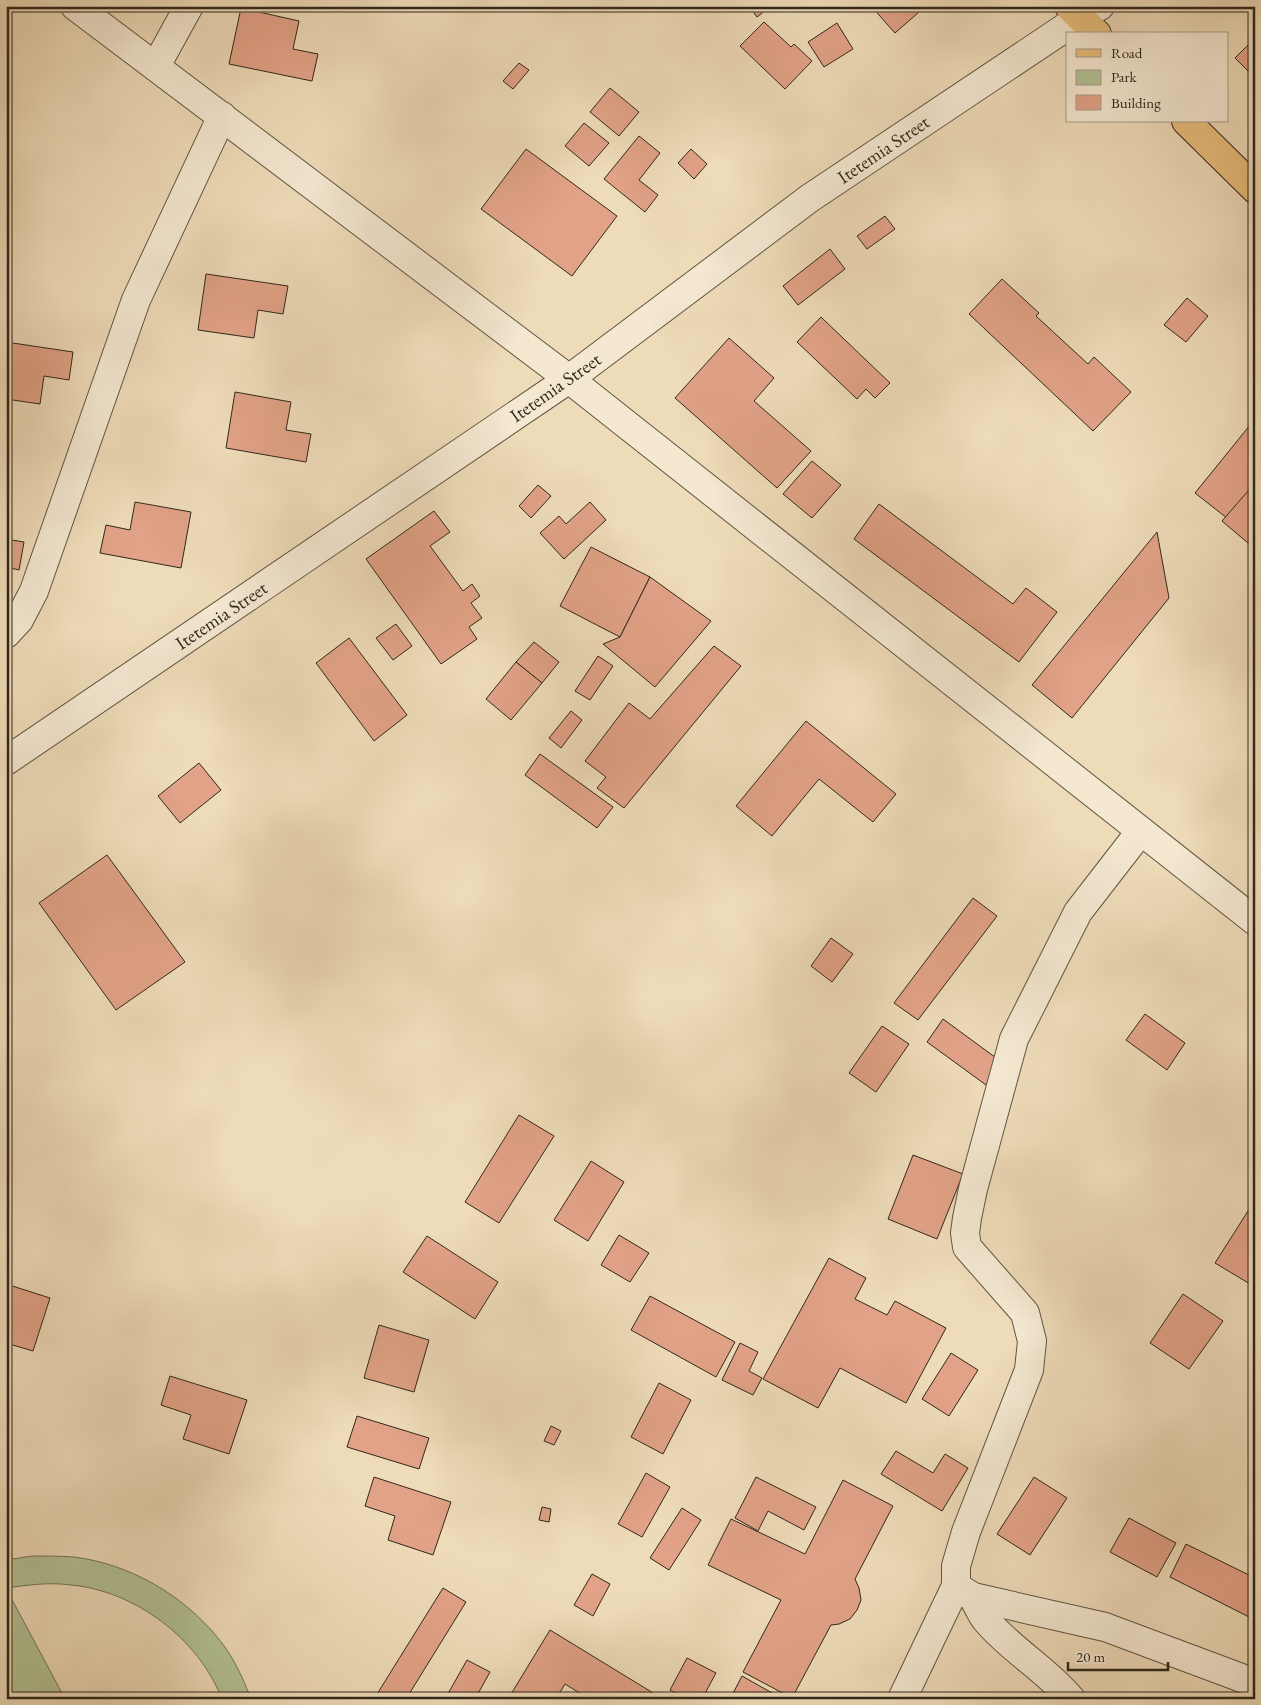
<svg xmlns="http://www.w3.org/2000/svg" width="1261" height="1705" font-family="'EB Garamond',serif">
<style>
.green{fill:#b2c194;stroke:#727458}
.building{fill:#e1a287;stroke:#31281c}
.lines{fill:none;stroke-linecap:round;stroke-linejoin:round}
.minor-casing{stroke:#605543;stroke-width:30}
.major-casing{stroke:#31281c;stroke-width:30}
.minor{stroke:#f4e8d1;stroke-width:28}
.major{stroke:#e7be7c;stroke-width:28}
.labels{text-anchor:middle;stroke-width:5;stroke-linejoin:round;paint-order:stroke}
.street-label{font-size:19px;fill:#31281c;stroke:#f4e8d1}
</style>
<rect width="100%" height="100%" fill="#eedbb8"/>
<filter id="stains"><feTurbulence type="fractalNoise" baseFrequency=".004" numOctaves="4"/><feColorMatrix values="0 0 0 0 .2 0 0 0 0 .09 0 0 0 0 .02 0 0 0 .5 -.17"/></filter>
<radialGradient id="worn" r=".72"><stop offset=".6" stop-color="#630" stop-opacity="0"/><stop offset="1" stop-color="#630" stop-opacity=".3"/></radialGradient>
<g class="green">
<path d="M32,1556C46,1556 60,1556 74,1557C130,1564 183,1595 218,1638C233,1656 243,1678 251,1699H222C198,1638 135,1591 71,1585C49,1582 28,1585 6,1588V1560Z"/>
<polygon points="8,1592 65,1699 6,1699 6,1593"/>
</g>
<g class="building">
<polygon points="749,6 771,6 757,17"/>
<polygon points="871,6 926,6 895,33"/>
<polygon points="241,8 299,21 293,49 318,54 312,81 229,64"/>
<polygon points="764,22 791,47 794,44 812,61 785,89 740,46"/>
<polygon points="837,23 853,49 824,67 808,42"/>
<polygon points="1255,38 1255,78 1235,58"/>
<polygon points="519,63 529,70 513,89 503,81"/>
<polygon points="610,88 639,112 619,136 590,112"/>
<polygon points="584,123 609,143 589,166 565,146"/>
<polygon points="639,136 660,153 639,180 658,195 645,212 604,179"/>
<polygon points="526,149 617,216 572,276 481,209"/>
<polygon points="691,149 707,164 694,179 678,163"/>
<polygon points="885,216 895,229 867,249 857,236"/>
<polygon points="830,249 845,269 798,305 783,286"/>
<polygon points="206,274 288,286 283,314 258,310 254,338 198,330"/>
<polygon points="1002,279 1039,313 1036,316 1088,364 1094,357 1131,392 1093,431 969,314"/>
<polygon points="1187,298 1208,316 1186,342 1164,325"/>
<polygon points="821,317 890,383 875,398 866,389 857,399 797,342"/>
<polygon points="729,338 774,378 754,401 811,451 777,488 675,398"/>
<polygon points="6,342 73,352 69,380 44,376 40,404 6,399"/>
<polygon points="235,392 291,402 286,430 311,434 306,462 226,448"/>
<polygon points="1255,419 1255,493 1232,522 1195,493"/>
<polygon points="812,461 841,485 812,518 783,494"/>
<polygon points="1255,483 1255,549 1222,521"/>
<polygon points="538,485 551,496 531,518 519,506"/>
<polygon points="135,502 191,512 181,568 100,553 106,525 130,530"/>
<polygon points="590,502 606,520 564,559 540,533 559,516 566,524"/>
<polygon points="879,504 1013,604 1026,588 1057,612 1019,662 854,539"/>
<polygon points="434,511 450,532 430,546 463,591 472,584 480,596 471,603 482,618 469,627 477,639 441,664 366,559"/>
<polygon points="1157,532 1169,598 1072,718 1032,685"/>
<polygon points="6,539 24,542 19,570 6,567"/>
<polygon points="591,547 650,577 620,637 560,606"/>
<polygon points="650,577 711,621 655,687 603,644 620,637"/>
<polygon points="396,624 412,646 393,660 376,638"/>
<polygon points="349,638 407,715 374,741 316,663"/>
<polygon points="534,642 559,662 542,683 516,662"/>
<polygon points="714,646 741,666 624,808 597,788 606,777 585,761 629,703 650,719"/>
<polygon points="598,656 613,666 590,700 575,691"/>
<polygon points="516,662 542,683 511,720 486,699"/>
<polygon points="571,711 582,720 561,748 549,738"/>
<polygon points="806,721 896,794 873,822 819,779 772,836 736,806"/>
<polygon points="540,754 613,807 597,828 525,775"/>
<polygon points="199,763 221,790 180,823 158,796"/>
<polygon points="107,855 185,962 116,1010 39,903"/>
<polygon points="973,898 997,916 918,1020 894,1003"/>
<polygon points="831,938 853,954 832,982 811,966"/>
<polygon points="1145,1014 1185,1043 1167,1070 1126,1040"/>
<polygon points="943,1019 1003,1063 986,1085 927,1042"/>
<polygon points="882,1026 909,1044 876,1092 849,1073"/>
<polygon points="519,1115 554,1136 499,1223 465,1202"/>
<polygon points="913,1155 963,1174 937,1239 888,1219"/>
<polygon points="591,1161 624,1182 588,1241 554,1220"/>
<polygon points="1248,1211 1255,1215 1255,1287 1215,1263"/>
<polygon points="619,1235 649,1253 630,1282 601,1265"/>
<polygon points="427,1236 498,1282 475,1319 403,1272"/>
<polygon points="829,1258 866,1278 855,1299 887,1315 895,1301 946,1328 906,1403 840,1368 818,1408 763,1379"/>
<polygon points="6,1284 50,1298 33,1351 6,1343"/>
<polygon points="1183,1294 1223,1321 1189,1369 1150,1343"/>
<polygon points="650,1296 735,1342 716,1377 631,1330"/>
<polygon points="379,1325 429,1340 414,1392 364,1378"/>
<polygon points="740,1343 758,1352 749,1371 762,1378 753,1395 722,1380"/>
<polygon points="951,1353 978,1370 949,1416 922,1399"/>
<polygon points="170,1376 247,1400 229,1454 183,1439 191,1415 161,1405"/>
<polygon points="659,1383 691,1400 663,1454 631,1437"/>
<polygon points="357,1416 429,1438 419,1469 347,1447"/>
<polygon points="551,1426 561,1431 554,1445 544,1441"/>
<polygon points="896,1451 933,1473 945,1454 968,1468 942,1511 881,1474"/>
<polygon points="646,1473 670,1487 642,1537 618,1524"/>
<polygon points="374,1477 451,1502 433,1555 388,1540 395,1516 365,1506"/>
<polygon points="756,1477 816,1507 804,1530 768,1511 758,1531 735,1518"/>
<polygon points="1034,1477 1067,1498 1030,1555 997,1534"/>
<polygon points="843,1480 893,1506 855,1579 859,1588 861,1600 857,1610 850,1619 839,1624 831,1625 792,1698 743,1672 781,1600 708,1565 731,1519 805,1554"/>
<polygon points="542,1507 551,1509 549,1522 539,1520"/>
<polygon points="682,1508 701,1520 669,1570 650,1558"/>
<polygon points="1129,1518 1176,1543 1157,1577 1110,1552"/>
<polygon points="1186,1544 1255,1578 1255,1620 1170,1577"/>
<polygon points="592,1574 610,1584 593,1616 574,1605"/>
<polygon points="443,1588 466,1602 406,1699 374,1699"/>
<polygon points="550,1630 663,1699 589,1699 565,1684 556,1699 508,1699"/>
<polygon points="687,1658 716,1673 702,1699 686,1699 670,1690"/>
<polygon points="467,1660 490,1672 475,1699 445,1699"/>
<polygon points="742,1676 774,1694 771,1699 730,1699"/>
</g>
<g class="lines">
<g class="minor-casing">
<g id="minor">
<polyline points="75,6 569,379 1255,921"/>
<polyline points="156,66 189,6"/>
<polyline points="6,634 19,620 34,591 136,300 222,116"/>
<polyline points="6,761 569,379 810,198 1081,17 1100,6"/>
<polyline points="1140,832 1078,912 1014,1039 973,1189 967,1218 965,1233 967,1247 1025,1313 1032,1341 1029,1370 966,1532 956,1566 956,1586 973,1597 1105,1627 1255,1683"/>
<path d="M973,1597C977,1604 981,1614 986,1620C1011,1650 1046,1669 1071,1699"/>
<polyline points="902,1699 956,1586"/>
</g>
</g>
<g class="major-casing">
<g id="major">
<polyline points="1069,6 1097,34"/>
<polyline points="1186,121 1255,189"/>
</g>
</g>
<use href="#minor" class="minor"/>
<use href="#major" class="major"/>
</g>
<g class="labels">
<g class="street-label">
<text transform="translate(883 149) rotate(-34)" y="7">Itetemia Street</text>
<text transform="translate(555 387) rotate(-35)" y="7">Itetemia Street</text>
<text transform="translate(221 615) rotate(-34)" y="7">Itetemia Street</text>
</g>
</g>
<rect width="1261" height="1705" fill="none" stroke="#eedbb8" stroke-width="25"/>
<rect x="8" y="8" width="1246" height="1690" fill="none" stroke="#31281c" stroke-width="2.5"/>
<rect x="12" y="12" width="1236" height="1680" fill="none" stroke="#31281c"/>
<rect x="1066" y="32" width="162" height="90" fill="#f4e8d1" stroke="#a69b89"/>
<rect x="1076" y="49" width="25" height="8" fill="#e7be7c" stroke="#a69b89"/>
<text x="1111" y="58" font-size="15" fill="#31281c">Road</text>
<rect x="1076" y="70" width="25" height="15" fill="#b2c194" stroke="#a69b89"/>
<text x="1111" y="82" font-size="15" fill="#31281c">Park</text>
<rect x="1076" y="95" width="25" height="15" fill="#e1a287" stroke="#a69b89"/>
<text x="1111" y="108" font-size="15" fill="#31281c">Building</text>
<path d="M1068 1662v8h100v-8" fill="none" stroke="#31281c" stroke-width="2.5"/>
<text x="1076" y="1662" font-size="15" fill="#31281c" stroke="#f4e8d1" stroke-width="4" paint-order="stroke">20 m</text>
<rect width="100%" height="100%" filter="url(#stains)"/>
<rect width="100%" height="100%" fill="url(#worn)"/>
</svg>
